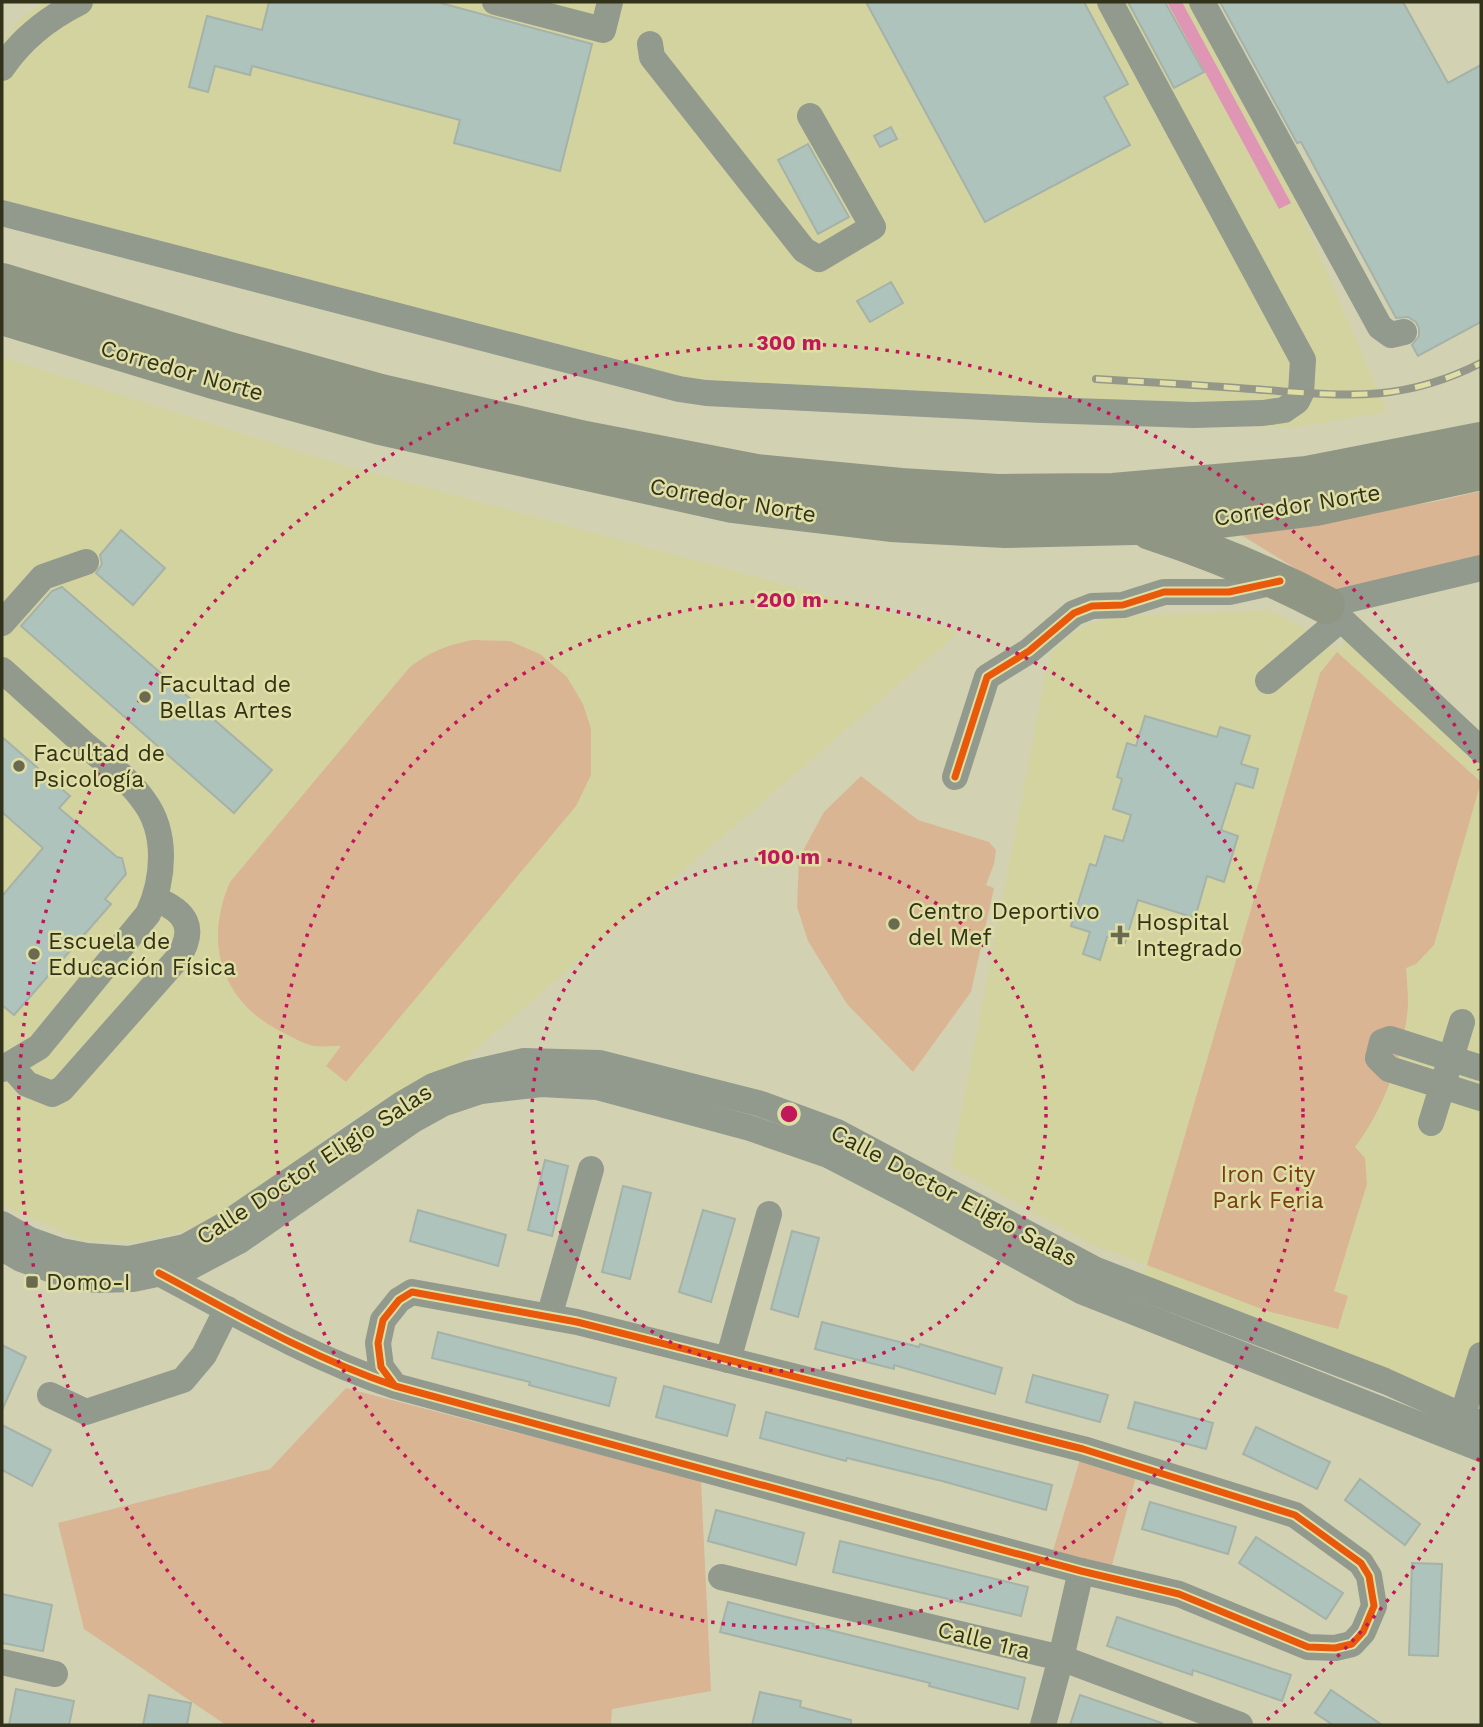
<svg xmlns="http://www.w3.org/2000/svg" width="1483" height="1727" font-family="'Work Sans',sans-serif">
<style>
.built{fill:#d3d3a0}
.green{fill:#dab594}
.water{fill:#df96b4}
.building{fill:#afc3bd;stroke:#a5b2a8;stroke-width:2}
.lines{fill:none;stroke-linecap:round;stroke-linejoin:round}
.minor{stroke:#92998d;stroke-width:26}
.highway{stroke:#909684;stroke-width:38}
.rail-casing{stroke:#959889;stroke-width:8}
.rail{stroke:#dfdfa5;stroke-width:5;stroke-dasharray:16;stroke-linecap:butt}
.cycleway-casing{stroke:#dfdfa5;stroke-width:11}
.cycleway{stroke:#e8590c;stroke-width:7}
.ring{fill:none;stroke:#c2185b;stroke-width:3.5;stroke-dasharray:3.5 7}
.poi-dot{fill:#6a6a50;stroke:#dfdfa5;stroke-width:2.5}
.labels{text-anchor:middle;stroke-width:5;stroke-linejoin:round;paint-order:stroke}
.street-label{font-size:23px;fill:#32321b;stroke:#dfdfa5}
.poi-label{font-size:23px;fill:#32321b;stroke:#dfdfa5;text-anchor:start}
.park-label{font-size:23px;fill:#7d3b14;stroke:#dfdfa5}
.centre{fill:#c2185b;stroke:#dfdfa5;stroke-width:3.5}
.ring-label{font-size:21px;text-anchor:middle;font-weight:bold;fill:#c2185b;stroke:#dfdfa5;stroke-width:5;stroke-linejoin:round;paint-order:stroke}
</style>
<rect width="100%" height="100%" fill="#d2d2b2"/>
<g class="built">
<polygon points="43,2 1191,2 1296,200 1387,412 1290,428 756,405 2,221 2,42 23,17"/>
<polygon points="2,357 325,460 959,632 460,1063 351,1121 223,1213 182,1232 136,1242 81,1240 2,1205"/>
<polygon points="1269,610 1311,632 1337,651 1354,631 1481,750 1481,1424 1139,1286 1146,1265 1093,1245 951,1167 1047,668 1053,650 1075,632 1095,622 1113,617"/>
</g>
<g class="green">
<polygon points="1481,491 1481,560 1334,592 1238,533 1433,502"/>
<path d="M472,640L510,641L540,654L567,677L583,704L591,729V775L576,806L346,1082L326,1066L341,1046C333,1046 323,1047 314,1046C303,1044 291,1036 280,1031C220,1000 204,942 230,882L409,668C428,652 448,645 472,640Z"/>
<path d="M1337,652L1481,782L1434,945L1416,964L1406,968C1407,980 1408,994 1408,1006C1404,1054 1384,1109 1355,1147L1365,1158L1367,1184L1334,1291L1348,1296L1338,1329L1267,1311L1147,1265L1320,673Z"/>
<polygon points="861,776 918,820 989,842 996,850 994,864 986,885 994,888 971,992 913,1072 847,1004 808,941 797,907 799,858 824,812"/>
<polygon points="346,1388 701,1481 711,1691 612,1709 611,1725 226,1725 84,1629 58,1523 270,1469"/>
<polygon points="1083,1449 1139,1466 1109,1576 1050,1561"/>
</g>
<polygon class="water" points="1167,2 1182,2 1291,203 1279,209"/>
<g class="building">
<polygon points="269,2 437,2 592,44 560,171 454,143 460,120 252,66 250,75 215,66 208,92 189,87 207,16 262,30"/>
<polygon points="866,2 1084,2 1128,84 1104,97 1130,145 985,222"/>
<polygon points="1128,2 1165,2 1204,72 1174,88"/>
<polygon points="1220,2 1403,2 1448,83 1481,65 1481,322 1418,356 1412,345 1419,336 1419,328 1416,322 1408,317 1396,318 1301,142 1297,143"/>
<polygon points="891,127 897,139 880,147 874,136"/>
<polygon points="808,144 849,217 818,234 778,160"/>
<polygon points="891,282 903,303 870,322 857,301"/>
<polygon points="121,530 165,568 133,605 96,573 102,564 100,555"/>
<polygon points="62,587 272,770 234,813 21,626 52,591"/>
<polygon points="1145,716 1217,737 1220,727 1250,736 1241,764 1258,769 1253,788 1236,783 1221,830 1238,836 1224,882 1207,876 1195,918 1138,900 1125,943 1107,937 1100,960 1083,954 1090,932 1071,926 1090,864 1096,866 1105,836 1123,841 1131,815 1113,809 1122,779 1117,777 1127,743 1136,746"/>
<polygon points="2,737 70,796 59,808 117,857 122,858 126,874 105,899 111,904 14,1015 2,1005 2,896 43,848 2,812"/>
<polygon points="545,1160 568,1166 552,1236 528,1230"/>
<polygon points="623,1186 651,1193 630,1279 602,1272"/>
<polygon points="418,1210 506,1235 498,1266 410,1241"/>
<polygon points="703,1210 735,1219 711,1302 679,1292"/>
<polygon points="792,1231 819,1238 798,1317 771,1309"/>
<polygon points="822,1322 919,1347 920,1344 1002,1368 995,1394 894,1365 894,1369 815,1349"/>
<polygon points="438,1332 616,1378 609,1406 529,1385 530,1382 432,1358"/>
<polygon points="2,1345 26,1357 2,1410"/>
<polygon points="1033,1375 1108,1395 1100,1422 1026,1402"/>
<polygon points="664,1386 735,1405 727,1436 656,1417"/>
<polygon points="1135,1402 1213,1423 1206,1449 1128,1428"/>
<polygon points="766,1412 1052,1485 1046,1510 942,1481 847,1458 846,1461 760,1438"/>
<polygon points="2,1425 51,1450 32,1486 2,1470"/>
<polygon points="1256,1427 1330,1462 1317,1489 1243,1454"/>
<polygon points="1360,1479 1420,1524 1405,1545 1345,1500"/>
<polygon points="1150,1502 1236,1527 1228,1554 1142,1529"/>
<polygon points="716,1510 804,1533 796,1565 708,1541"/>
<polygon points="1256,1537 1343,1593 1326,1619 1239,1563"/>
<polygon points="840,1541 1028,1587 1021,1616 833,1572"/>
<polygon points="1412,1563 1442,1564 1438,1656 1409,1655"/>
<polygon points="2,1594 52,1605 43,1651 2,1643"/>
<polygon points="728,1602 814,1624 813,1626 1025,1678 1018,1709 929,1686 930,1683 720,1632"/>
<polygon points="1117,1617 1291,1675 1282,1701 1193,1670 1192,1675 1107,1646"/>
<polygon points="16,1689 74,1701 69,1725 9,1725"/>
<polygon points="1331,1690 1382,1725 1333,1725 1315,1713"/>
<polygon points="760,1692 801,1701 800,1707 851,1720 851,1725 752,1725"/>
<polygon points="149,1695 191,1703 187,1725 143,1725"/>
<polygon points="1080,1695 1162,1723 1161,1725 1070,1725"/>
</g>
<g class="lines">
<g class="minor">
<polyline points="495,2 603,30 610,2"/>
<polyline points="1202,2 1380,327 1391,335 1404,332"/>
<polyline points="650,44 652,57 804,250 819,259 873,227 810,116"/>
<path d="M2,68C22,38 48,18 80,2"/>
<polyline points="2,213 679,389 706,393 1043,410 1193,415 1263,413 1284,410 1297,401 1301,393 1303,360 1110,2"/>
<polyline points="1326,605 1481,750"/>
<polyline points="1326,605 1481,568"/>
<polyline points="2,623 43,577 86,562"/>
<path d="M2,670C29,694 55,718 82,742C103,760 128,778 144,801C168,833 164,880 148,914L39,1047L2,1069"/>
<polyline points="1268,681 1341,619"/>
<polyline points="955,777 987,677 1029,651 1074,613 1092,606 1123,605 1164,592 1229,592 1280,581"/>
<path d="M11,1066L27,1084L52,1094L62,1089L178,958C197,928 186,911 155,899"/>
<polyline points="1481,1068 1390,1039 1382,1042 1378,1058 1389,1069 1481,1098"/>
<polyline points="1431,1123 1462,1022"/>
<polyline points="2,1224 30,1240 61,1251 87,1256 129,1259 185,1247 226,1224 402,1104 433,1086 467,1074 524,1061 600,1063 761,1104 837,1132 1096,1270 1385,1381 1481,1424"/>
<polyline points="2,1248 21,1259 55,1271 96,1280 133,1279 190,1267 239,1241 413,1120 442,1104 481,1091 541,1084 597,1087 750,1128 828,1155 909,1197 1083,1292 1481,1449"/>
<path d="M159,1273C236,1314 312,1358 395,1386L1081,1571L1179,1594L1308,1647L1335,1648L1352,1644L1363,1632L1374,1606L1369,1576L1361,1563L1295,1515L1083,1449L577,1322L412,1292L399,1300L383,1320L378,1343L381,1367L395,1386"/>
<polyline points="549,1317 591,1169"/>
<polyline points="728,1360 769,1214"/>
<polyline points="50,1395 86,1412 183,1380 204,1355 227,1309"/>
<polyline points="1457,1433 1481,1355"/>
<polyline points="721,1577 1061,1658 1240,1725"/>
<polyline points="2,1662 55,1674"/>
<polyline points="1043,1725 1061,1658 1081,1571"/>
</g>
<g class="highway">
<polyline points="2,282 223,349 381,393 585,440 756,473 901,487 998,493 1113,492 1307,475 1481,441"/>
<polyline points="2,316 217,381 380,426 732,504 891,523 1005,529 1135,526 1221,519 1316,507 1481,471"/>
<path d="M1150,531C1211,551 1269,575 1326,605"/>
</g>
<g class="rail-casing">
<path id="rail" d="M1096,379C1147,382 1199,385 1251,389C1340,395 1398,405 1481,363"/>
</g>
<use href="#rail" class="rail"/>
<g class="cycleway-casing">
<g id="cycleway">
<polyline points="955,777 987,677 1029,651 1074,613 1092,606 1123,605 1164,592 1229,592 1280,581"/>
<path d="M159,1273C236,1314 312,1358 395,1386L1081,1571L1179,1594L1308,1647L1335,1648L1352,1644L1363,1632L1374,1606L1369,1576L1361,1563L1295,1515L1083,1449L577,1322L412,1292L399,1300L383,1320L378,1343L381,1367L395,1386"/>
</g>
</g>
<use href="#cycleway" class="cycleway"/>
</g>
<g class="ring">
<circle cx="789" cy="1114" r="257"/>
<circle cx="789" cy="1114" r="514"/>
<path d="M1479 1458A771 771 0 0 1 1264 1722M314 1722A771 771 0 1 1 1479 770"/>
</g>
<g class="poi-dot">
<circle cx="145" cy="697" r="7"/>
<circle cx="19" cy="766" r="7"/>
<circle cx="894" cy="924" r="7"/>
<path d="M1116.5 924.5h7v7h7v7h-7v7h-7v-7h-7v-7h7z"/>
<circle cx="34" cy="954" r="7"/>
<rect x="25" y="1275" width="14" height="14" rx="3.5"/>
</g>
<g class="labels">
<g class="street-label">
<text transform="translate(182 370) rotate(16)" y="8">Corredor Norte</text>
<text transform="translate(733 500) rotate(10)" y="8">Corredor Norte</text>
<text transform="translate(1297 505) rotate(-9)" y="8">Corredor Norte</text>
<text transform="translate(314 1164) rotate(-33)" y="8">Calle Doctor Eligio Salas</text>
<text transform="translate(954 1195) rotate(28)" y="8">Calle Doctor Eligio Salas</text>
<text transform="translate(984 1640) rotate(14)" y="8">Calle 1ra</text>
</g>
<g class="poi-label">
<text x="159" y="692">Facultad de<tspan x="159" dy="26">Bellas Artes</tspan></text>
<text x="33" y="761">Facultad de<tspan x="33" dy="26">Psicología</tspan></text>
<text x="908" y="919">Centro Deportivo<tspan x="908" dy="26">del Mef</tspan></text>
<text x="1136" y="930">Hospital<tspan x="1136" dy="26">Integrado</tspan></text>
<text x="48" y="949">Escuela de<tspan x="48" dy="26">Educación Física</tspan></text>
<text x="46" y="1290">Domo-I</text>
</g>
<g class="park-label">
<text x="1268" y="1182">Iron City<tspan x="1268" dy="26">Park Feria</tspan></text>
</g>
</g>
<circle cx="789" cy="1114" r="10" class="centre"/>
<g class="ring-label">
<text x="789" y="350">300 m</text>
<text x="789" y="607">200 m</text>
<text x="789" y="864">100 m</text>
</g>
<rect width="1483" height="1727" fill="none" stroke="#32321b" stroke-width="7"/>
</svg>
